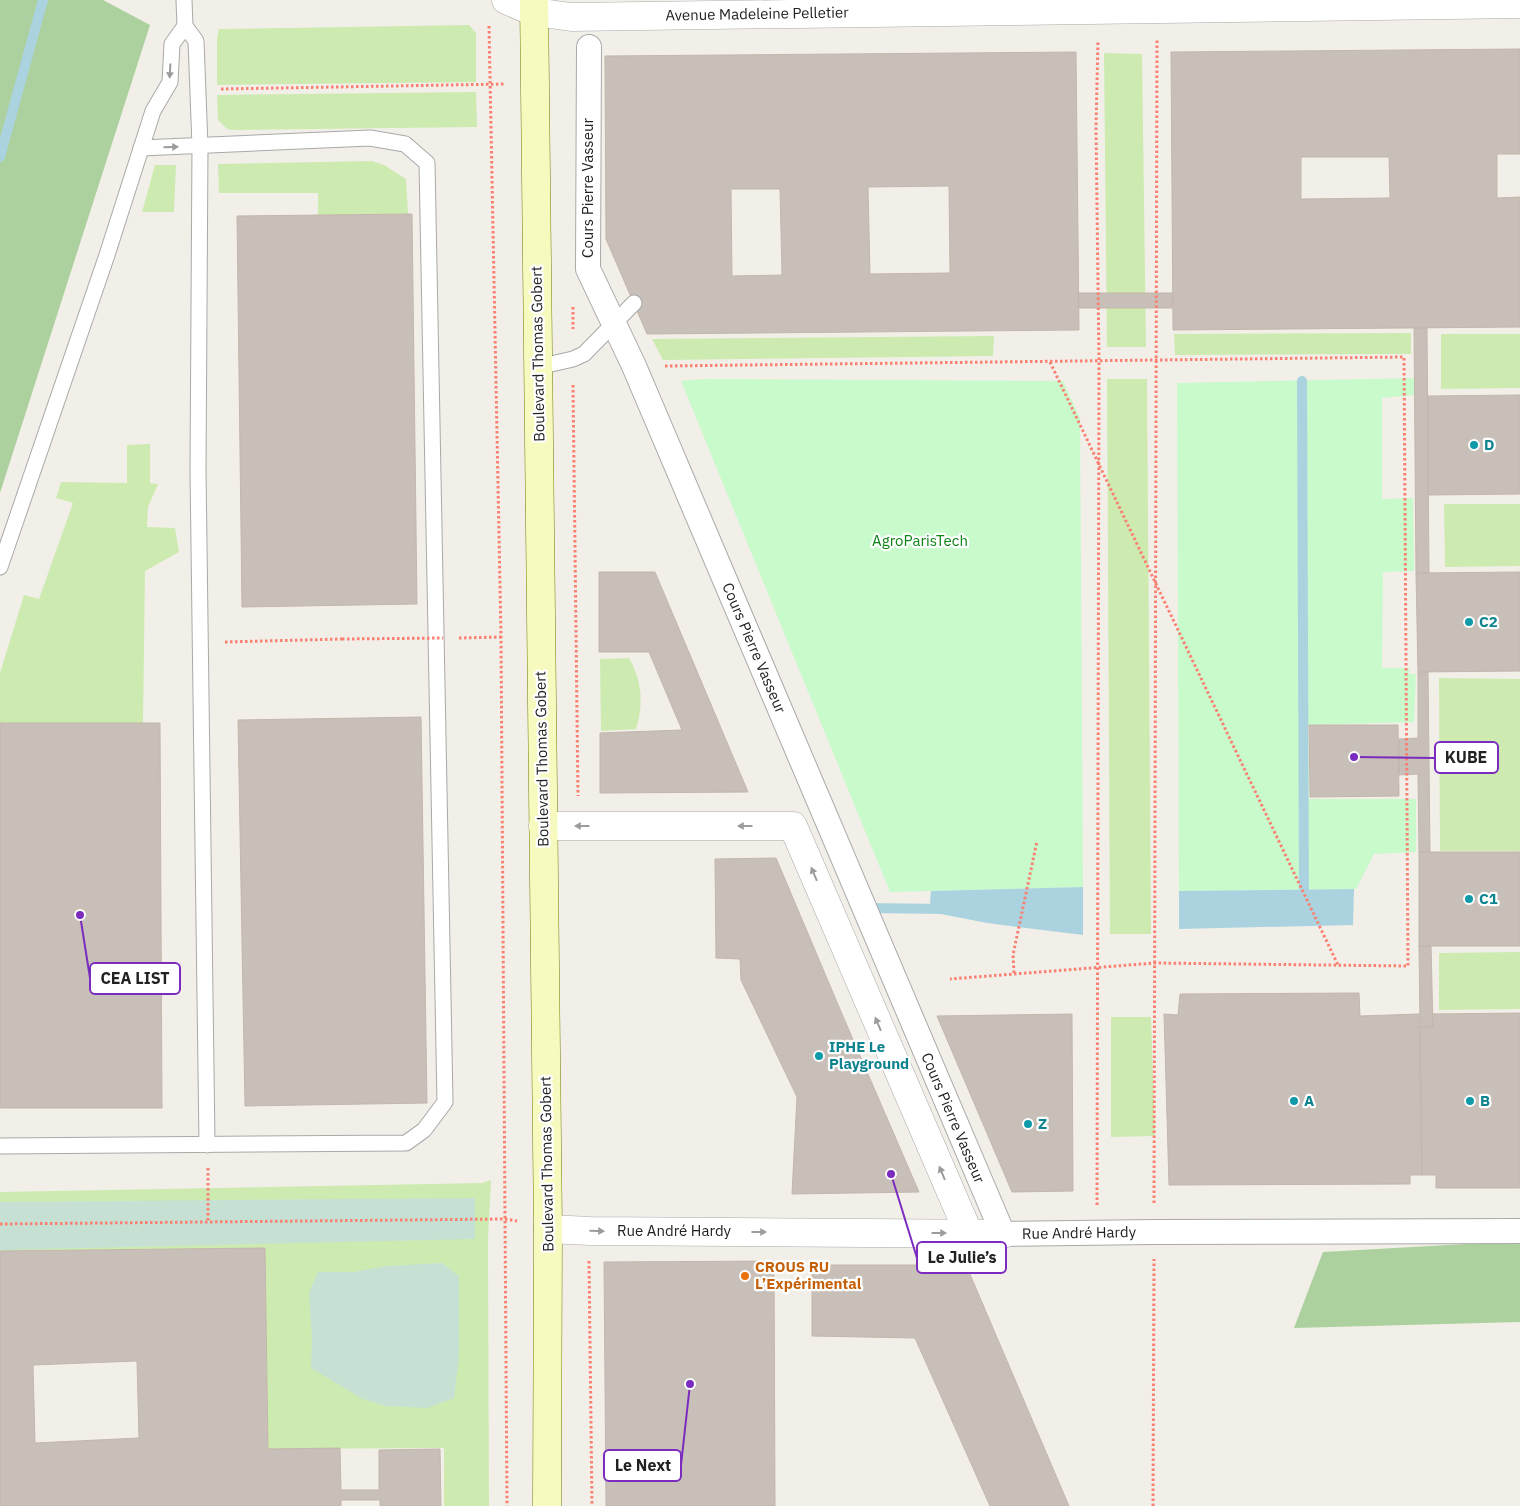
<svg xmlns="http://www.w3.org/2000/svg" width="1520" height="1506" font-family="'IBM Plex Sans',sans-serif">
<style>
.grass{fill:#cdebb0}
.forest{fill:#add19e}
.wetland{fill:#c6e0d4}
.park{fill:#c8facc}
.water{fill:#aad3df}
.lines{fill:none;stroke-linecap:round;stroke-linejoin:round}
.stream{stroke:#aad3df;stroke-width:10}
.building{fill:#c7bfb8;stroke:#c4b6ab;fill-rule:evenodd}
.service-casing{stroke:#a9a9a9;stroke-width:17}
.pedestrian-casing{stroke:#a9a9a9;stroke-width:26}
.minor-casing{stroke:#a9a9a9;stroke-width:29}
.tertiary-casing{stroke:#a9a9a9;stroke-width:29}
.secondary-casing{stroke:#707d05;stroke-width:29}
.path{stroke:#fa8072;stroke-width:3;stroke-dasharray:2.5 2.5;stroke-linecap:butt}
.service{stroke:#fff;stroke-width:15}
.pedestrian{stroke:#fff;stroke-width:24}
.minor{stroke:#fff;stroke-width:28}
.tertiary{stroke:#fff;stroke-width:28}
.secondary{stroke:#f7fabf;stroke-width:28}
.path-bridge{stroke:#fa8072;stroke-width:3;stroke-dasharray:2.5 2.5;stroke-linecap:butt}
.oneway{fill:#9c9c9c}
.culture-dot{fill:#0f9aa8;stroke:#fff;stroke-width:2}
.food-dot{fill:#e8710a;stroke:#fff;stroke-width:2}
.labels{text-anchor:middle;stroke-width:4.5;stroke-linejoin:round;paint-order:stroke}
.street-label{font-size:15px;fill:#222;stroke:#fff}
.culture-label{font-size:15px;font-weight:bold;fill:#0d838f;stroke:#fff;text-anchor:start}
.park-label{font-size:15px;fill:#0c8416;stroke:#fff}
.food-label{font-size:15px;font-weight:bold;fill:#c56008;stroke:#fff;text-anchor:start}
.leader{fill:none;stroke:#7b2cbf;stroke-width:2}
.callout-dot{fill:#7b2cbf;stroke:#fff;stroke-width:2}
.callout{fill:#fff;stroke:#7b2cbf;stroke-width:2}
.callout-label{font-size:16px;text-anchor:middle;font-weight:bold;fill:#222}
</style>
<rect width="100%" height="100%" fill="#f2efe9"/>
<g class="grass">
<polygon points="469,25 476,33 476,82 217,85 217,39 219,29"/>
<polygon points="1104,53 1142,54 1146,347 1107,347"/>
<polygon points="476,92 477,127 234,130 227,129 218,120 217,95"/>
<polygon points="372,161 384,165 406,179 408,214 318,216 318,193 219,193 218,164"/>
<polygon points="155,165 176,165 174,212 142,212"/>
<polygon points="1411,333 1411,354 1175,355 1174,334"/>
<polygon points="1441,334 1520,334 1520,388 1441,389"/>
<polygon points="994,336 993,356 663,360 652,339"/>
<polygon points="1107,379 1147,379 1151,934 1110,934"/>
<polygon points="150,444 150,483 158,484 148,507 147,527 175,528 179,552 145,571 143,723 0,723 0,673 24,595 39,599 73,503 56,498 61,482 127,483 127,445"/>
<polygon points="1444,504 1520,504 1520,566 1445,567"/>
<path d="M629,658C642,681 644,704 636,729L601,731L600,659Z"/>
<polygon points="1439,678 1520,679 1520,851 1440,851"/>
<polygon points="1520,952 1520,1009 1439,1010 1439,953"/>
<polygon points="1111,1017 1151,1017 1155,1136 1111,1137"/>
<polygon points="491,1180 488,1239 489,1506 444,1506 444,1448 268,1449 265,1248 0,1255 0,1192 482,1183"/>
</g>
<g class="forest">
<polygon points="0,0 103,0 150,25 0,493"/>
<polygon points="1520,1241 1520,1322 1294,1328 1323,1252"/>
</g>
<g class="wetland">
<polygon points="475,1198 475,1239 0,1250 0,1202"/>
<polygon points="442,1263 459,1276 459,1357 454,1398 427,1408 385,1406 361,1398 311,1368 312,1339 309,1293 318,1272 353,1272 386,1266"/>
</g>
<g class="park">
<polygon points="1414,378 1415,395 1382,398 1382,499 1413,498 1414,571 1383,572 1382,668 1409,668 1409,674 1416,674 1414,722 1308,725 1309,799 1416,799 1416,852 1374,854 1356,889 1179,891 1177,383"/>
<polygon points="703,379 1063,381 1080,418 1083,887 890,892 681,381"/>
</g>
<g class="water">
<polygon points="1083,887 1083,935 987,923 936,913 930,903 931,891"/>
<polygon points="1354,889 1353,925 1179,929 1179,891"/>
</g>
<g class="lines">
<g class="stream">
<polyline points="0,157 43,0"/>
<polyline points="1302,381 1304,902"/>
<polyline points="864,908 947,909"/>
</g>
</g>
<g class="building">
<path d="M1520,49V154H1497V198L1520,197V327L1173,330L1171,52ZM1301,157H1389L1390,198L1301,199Z"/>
<path d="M1076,52L1079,330L647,334L606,239L605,56ZM949,186L950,273L870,274L868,187ZM731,189H780L782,275L732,276Z"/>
<polygon points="412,214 417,604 242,607 237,216"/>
<polygon points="1078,293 1173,293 1172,308 1079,308"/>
<polygon points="1414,328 1427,328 1429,573 1416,573"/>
<polygon points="1520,395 1520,494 1428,495 1428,396"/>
<polygon points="599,572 655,572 748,792 600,793 600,733 682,730 649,652 599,652"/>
<polygon points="1520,572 1520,671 1418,672 1416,573"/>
<polygon points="1418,672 1428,672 1430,852 1419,852 1418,774 1399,775 1399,739 1418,738"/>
<polygon points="421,717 427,1103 245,1106 238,720"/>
<polygon points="0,723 160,723 162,1108 0,1108"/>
<polygon points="1309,725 1398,725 1399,796 1310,797"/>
<rect x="1419" y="852" width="101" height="94"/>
<polygon points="776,858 842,1014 919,1192 792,1194 797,1097 741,980 740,959 716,958 715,859"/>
<polygon points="1419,946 1431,946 1433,1027 1420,1027"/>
<polygon points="1359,993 1360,1016 1419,1014 1422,1175 1410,1175 1410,1184 1169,1185 1164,1014 1178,1015 1180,994"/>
<polygon points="1520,1013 1520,1188 1436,1188 1436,1175 1422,1175 1420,1027 1433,1027 1432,1014"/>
<polygon points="1072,1014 1073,1191 1012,1192 937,1016"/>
<path d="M265,1248L268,1449L340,1448L341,1490H379V1450L440,1449L441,1506H380V1500H341V1506H0V1251ZM137,1361L139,1438L35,1443L33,1365Z"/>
<polygon points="774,1261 775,1506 606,1506 604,1262"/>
<polygon points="812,1265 966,1265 1069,1506 990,1506 915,1338 812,1336"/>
</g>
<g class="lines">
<g class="service-casing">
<g id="service">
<polyline points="184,0 185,26 196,41 200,146 198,471 207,1145"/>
<polyline points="538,367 573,359 584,354 634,303"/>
<polyline points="0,567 107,255 153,111 170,82 172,44 185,26"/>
<polyline points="0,1146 406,1143 424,1130 445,1102 427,163 405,144 370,138 141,148"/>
</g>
</g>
<g class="pedestrian-casing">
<polyline id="pedestrian" points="589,47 588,269 634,366 1003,1234 1154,1232 1520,1231"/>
</g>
<g class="minor-casing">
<g id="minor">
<polyline points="506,0 534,12"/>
<polyline points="543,826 793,826 969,1234"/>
<polyline points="548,1229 590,1231 1003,1234"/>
</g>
</g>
<g class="tertiary-casing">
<polyline id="tertiary" points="534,12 571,17 1520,4"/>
</g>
<g class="secondary-casing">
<polyline id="secondary" points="534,0 548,1229 547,1506"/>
</g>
<g class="path">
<polyline points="489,26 501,637 507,1506"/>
<polyline points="221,89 505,84"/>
<polyline points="573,307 573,329"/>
<polyline points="1050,362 1338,965"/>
<polyline points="665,366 1404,357 1408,966 1155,963 950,979"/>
<polyline points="573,385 578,796"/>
<polyline points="459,638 501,637"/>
<polyline points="225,642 342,639"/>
<polyline points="1014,973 1013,955 1037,841"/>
<polyline points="208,1168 208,1222"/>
<polyline points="1154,1203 1157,39"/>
<polyline points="1097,1205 1099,362 1096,127 1098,41"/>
<polyline points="0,1224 505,1219 517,1221"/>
<polyline points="589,1261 592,1506"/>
<polyline points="1153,1506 1154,1259"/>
</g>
<use href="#service" class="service"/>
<use href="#pedestrian" class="pedestrian"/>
<use href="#minor" class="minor"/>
<use href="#tertiary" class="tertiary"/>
<use href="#secondary" class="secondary"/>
<polyline class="path-bridge" points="342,639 443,638"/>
</g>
<defs><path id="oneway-solid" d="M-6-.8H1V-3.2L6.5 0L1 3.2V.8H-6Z" transform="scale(1.25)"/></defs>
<g class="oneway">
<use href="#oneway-solid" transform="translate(170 71) rotate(93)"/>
<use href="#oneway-solid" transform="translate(171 147) rotate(-1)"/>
<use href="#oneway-solid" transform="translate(582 826) rotate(-180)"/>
<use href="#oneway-solid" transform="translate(745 826) rotate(-180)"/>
<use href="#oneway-solid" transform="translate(814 874) rotate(-113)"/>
<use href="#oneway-solid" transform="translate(878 1024) rotate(-113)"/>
<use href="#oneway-solid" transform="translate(942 1173) rotate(-113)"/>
<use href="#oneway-solid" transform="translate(597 1231) rotate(1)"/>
<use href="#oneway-solid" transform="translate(759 1232)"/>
<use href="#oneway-solid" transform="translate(939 1233)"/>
</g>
<g class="culture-dot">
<circle cx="1474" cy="445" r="5"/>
<circle cx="1469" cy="622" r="5"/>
<circle cx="1469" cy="899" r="5"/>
<circle cx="819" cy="1056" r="5"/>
<circle cx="1294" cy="1101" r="5"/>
<circle cx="1470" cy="1101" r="5"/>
<circle cx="1028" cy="1124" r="5"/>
</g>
<circle class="food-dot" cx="745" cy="1276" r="5"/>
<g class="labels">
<g class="street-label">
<text transform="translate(757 14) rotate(-1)" y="5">Avenue Madeleine Pelletier</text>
<text transform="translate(588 188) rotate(-90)" y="5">Cours Pierre Vasseur</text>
<text transform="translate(538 354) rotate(-91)" y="5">Boulevard Thomas Gobert</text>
<text transform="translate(754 648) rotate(67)" y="5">Cours Pierre Vasseur</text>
<text transform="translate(542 759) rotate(-91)" y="5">Boulevard Thomas Gobert</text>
<text transform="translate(953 1118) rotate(67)" y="5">Cours Pierre Vasseur</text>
<text transform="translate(547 1164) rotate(-91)" y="5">Boulevard Thomas Gobert</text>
<text x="674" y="1236">Rue André Hardy</text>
<text transform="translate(1079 1233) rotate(-1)" y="5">Rue André Hardy</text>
</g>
<g class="culture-label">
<text x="1484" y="450">D</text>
<text x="1479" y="627">C2</text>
<text x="1479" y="904">C1</text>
<text x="829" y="1052">IPHE Le<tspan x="829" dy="17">Playground</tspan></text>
<text x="1304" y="1106">A</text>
<text x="1480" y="1106">B</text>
<text x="1038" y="1129">Z</text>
</g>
<g class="park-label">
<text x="920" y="546">AgroParisTech</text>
</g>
<g class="food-label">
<text x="755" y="1272">CROUS RU<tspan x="755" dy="17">L’Expérimental</tspan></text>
</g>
</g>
<path class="leader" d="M1354 757L1435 758M80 915L90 978M891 1174L917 1258M690 1384L681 1465"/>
<g class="callout-dot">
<circle cx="1354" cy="757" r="5"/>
<circle cx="80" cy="915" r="5"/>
<circle cx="891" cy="1174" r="5"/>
<circle cx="690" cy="1384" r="5"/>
</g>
<g class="callout">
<rect x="1435" y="742" width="63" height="31" rx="5"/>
<rect x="90" y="963" width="90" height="31" rx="5"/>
<rect x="917" y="1242" width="89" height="31" rx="5"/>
<rect x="604" y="1450" width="77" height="31" rx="5"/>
</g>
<g class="callout-label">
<text x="1466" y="763">KUBE</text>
<text x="135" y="984">CEA LIST</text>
<text x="962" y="1263">Le Julie’s</text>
<text x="643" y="1471">Le Next</text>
</g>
</svg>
